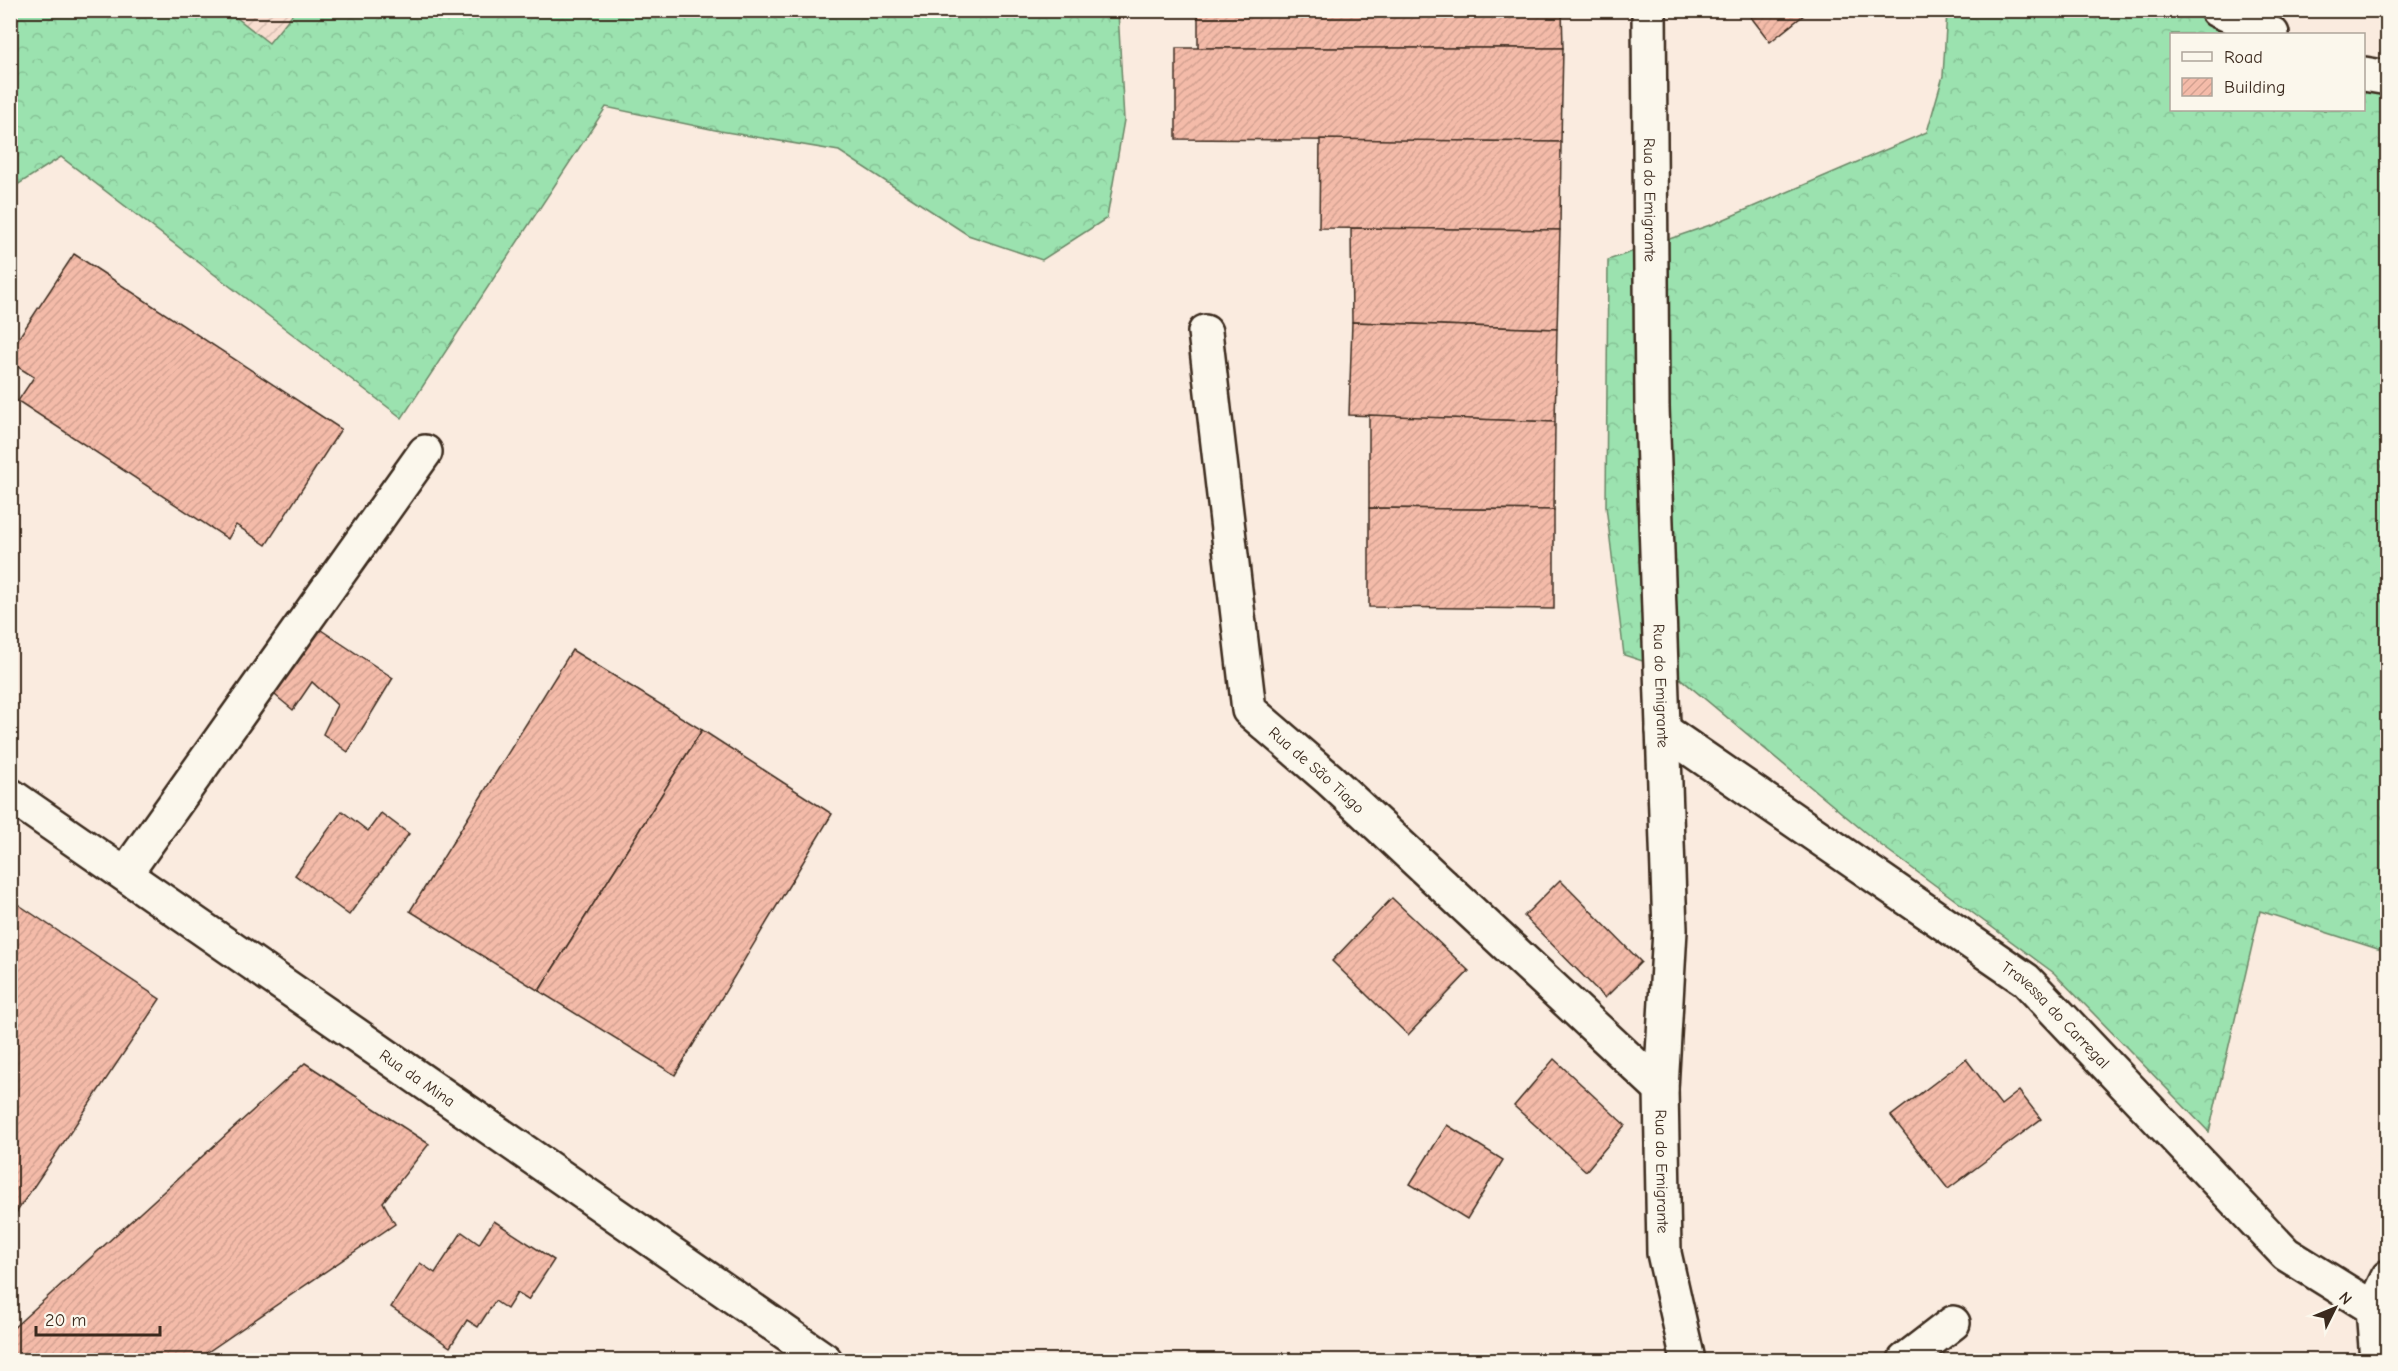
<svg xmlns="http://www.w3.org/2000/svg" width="2398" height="1371" font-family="'Comic Neue',sans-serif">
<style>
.industrial{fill:url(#industrial-furrows)}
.forest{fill:url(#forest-crowns);stroke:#6b8666;stroke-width:1.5}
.building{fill:url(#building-hatch);stroke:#3b2a1e;stroke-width:1.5}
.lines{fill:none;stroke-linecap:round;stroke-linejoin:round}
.minor-casing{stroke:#3b2a1e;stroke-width:38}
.minor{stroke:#fbf7ec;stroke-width:33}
.labels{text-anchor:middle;stroke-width:4.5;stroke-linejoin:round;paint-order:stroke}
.street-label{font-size:16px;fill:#3b2a1e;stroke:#fbf7ec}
</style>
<defs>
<pattern id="industrial-furrows" width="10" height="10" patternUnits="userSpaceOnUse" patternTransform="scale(1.5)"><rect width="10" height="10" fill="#f8ddcf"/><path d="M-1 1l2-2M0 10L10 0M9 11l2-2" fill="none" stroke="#d6beb1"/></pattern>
<pattern id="forest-crowns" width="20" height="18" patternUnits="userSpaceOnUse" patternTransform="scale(1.5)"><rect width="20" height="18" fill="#9be2af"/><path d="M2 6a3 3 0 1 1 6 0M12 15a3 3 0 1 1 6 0" fill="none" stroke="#86c296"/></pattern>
<pattern id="building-hatch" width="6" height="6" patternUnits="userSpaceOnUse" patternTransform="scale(1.5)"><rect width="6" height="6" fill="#f4bba9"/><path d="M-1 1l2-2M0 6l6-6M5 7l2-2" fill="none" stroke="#d2a191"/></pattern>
</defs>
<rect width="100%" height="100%" fill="#faebdf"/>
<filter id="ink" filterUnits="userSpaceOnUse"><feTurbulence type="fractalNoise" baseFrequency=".0167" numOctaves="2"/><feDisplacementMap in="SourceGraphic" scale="12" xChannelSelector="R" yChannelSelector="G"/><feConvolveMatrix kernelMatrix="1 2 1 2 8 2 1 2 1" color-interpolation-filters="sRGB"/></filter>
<g filter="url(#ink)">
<polygon class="industrial" points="228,11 295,11 269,44"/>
<g class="forest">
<polygon points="295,11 1118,11 1124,120 1107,218 1042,260 968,235 839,151 720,131 606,107 402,418 61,157 11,189 11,11 228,11 269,43"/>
<polygon points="1947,11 2224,11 2246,34 2172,34 2172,110 2364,110 2364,82 2387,89 2387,952 2260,911 2209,1132 2054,973 1878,843 1670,670 1624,655 1606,506 1608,260 1713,224 1927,132 1943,76"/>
</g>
<g class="building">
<polygon points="1198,10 1562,10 1563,48 1198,48"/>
<polygon points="1749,10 1810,10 1770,42 1747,12"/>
<polygon points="1176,48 1563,48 1561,142 1176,139"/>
<polygon points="1320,139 1561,142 1560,230 1319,228"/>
<polygon points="1351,228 1560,230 1557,329 1352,322"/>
<polygon points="74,254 341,429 266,545 236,525 228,539 18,401 34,377 10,362 10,351"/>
<polygon points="1352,322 1557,329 1555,422 1349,415"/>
<polygon points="1369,415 1555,422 1554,510 1369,508"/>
<polygon points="1369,508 1554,510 1554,609 1369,607"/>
<polygon points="318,628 393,678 348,752 323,734 337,705 312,682 293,710 270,691"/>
<polygon points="572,650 702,730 539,991 410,911"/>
<polygon points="702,730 832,814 675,1075 539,991"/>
<polygon points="342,811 368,831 381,813 409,834 349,915 295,875"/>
<polygon points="1560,880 1641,962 1605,998 1524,916"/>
<polygon points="1392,898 1469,971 1408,1035 1332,961"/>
<polygon points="10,899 160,999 10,1222"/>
<polygon points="1554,1059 1625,1125 1586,1171 1514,1106"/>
<polygon points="1966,1059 2001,1105 2019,1091 2041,1119 1948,1189 1891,1116"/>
<polygon points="305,1063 429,1144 383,1202 395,1224 196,1360 10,1360 10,1331"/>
<polygon points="1447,1125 1503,1160 1467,1219 1410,1184"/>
<polygon points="494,1221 554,1260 528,1300 517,1293 507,1309 495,1301 478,1327 467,1320 450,1347 391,1307 420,1263 435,1273 462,1232 479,1244"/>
</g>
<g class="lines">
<g class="minor-casing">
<g id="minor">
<path id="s1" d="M1649,10L1652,407L1670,930L1661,1089L1664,1253L1688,1360"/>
<polyline points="2217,10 2272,34"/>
<polyline points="2364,74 2388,78"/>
<path id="s2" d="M1205,332L1249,710L1329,779L1661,1089"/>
<path id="s3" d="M1663,730L2026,980L2286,1254L2373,1308L2377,1360"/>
<path id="s4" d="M10,795L825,1360"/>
<polyline points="125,874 425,452"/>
<polyline points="2373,1308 2388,1277"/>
<polyline points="1905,1360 1953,1323"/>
</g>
</g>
<use href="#minor" class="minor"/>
</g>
</g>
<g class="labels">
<g class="street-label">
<text dy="6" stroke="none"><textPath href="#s1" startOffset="190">Rua do Emigrante</textPath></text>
<text dy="6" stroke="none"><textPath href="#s1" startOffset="676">Rua do Emigrante</textPath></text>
<text dy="6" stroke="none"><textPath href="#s2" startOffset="471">Rua de São Tiago</textPath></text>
<text dy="6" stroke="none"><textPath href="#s3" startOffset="486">Travessa do Carregal</textPath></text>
<text dy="6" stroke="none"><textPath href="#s4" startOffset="496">Rua da Mina</textPath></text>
<text dy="6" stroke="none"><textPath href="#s1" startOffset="1162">Rua do Emigrante</textPath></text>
</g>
</g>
<rect width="2398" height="1371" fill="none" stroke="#fbf7ec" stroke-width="36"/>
<rect x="18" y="18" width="2362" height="1335" fill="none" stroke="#3b2a1e" stroke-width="2" filter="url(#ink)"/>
<rect x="2170" y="33" width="195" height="78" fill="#fbf7ec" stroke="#aea59a" stroke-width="1.5"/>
<rect x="2182" y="52" width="30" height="9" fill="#fbf7ec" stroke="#aea59a" stroke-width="1.5"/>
<text x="2224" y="63" font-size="18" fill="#3b2a1e">Road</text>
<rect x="2182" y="78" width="30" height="18" fill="url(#building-hatch)" stroke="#aea59a" stroke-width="1.5"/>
<text x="2224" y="93" font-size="18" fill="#3b2a1e">Building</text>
<g transform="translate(2335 1308) rotate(47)" stroke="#fbf7ec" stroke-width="4.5" paint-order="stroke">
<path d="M0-4.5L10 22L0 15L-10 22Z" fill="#3b2a1e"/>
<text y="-9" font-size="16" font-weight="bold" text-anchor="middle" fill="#3b2a1e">N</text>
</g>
<path d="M36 1326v9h124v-9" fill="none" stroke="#3b2a1e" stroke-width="3"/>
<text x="45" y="1326" font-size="18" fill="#3b2a1e" stroke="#fbf7ec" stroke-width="4.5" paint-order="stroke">20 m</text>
</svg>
